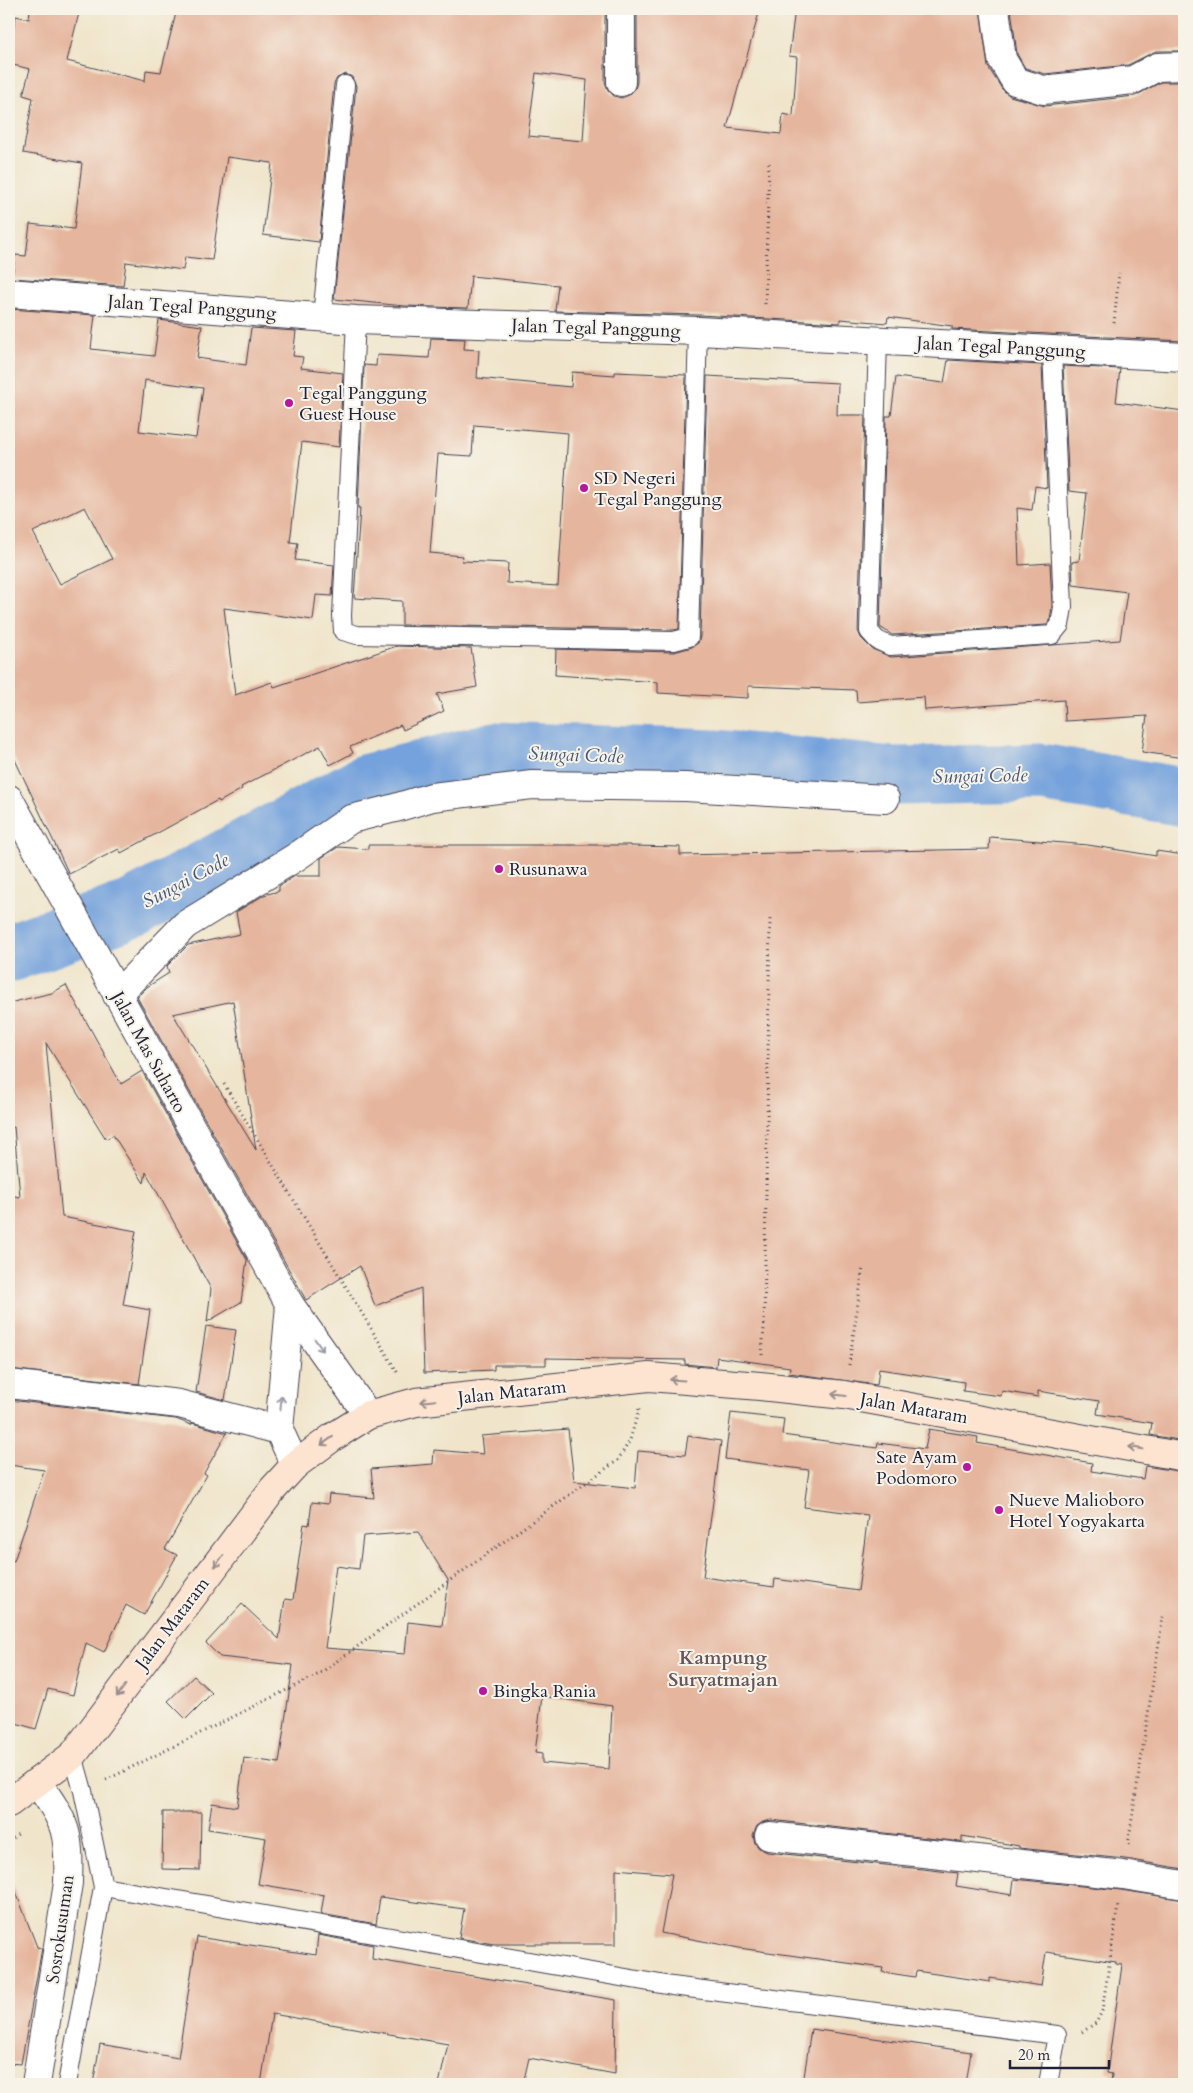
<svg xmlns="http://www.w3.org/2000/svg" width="1193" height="2093" font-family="Cardo,serif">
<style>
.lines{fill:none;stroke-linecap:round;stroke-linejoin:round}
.river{stroke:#74a2dc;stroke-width:59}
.building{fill:#e5b59d;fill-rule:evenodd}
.service-casing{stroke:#413f51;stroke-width:20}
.minor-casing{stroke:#413f51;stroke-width:30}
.tertiary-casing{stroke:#413f51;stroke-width:30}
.secondary-casing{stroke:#413f51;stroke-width:30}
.path{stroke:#413f51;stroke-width:3;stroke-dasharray:1 4;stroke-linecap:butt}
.service{stroke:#fff;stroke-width:18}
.minor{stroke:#fff;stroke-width:28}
.tertiary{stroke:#fff;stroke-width:28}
.secondary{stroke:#fde4d1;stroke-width:28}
.oneway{stroke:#9c9ca7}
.oneway2{stroke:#9a8d8e}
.poi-dot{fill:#b5179e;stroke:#f7f3e8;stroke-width:2}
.labels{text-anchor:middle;stroke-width:4;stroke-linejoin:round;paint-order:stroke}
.street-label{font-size:18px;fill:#22223b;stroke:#f7f3e8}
.poi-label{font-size:18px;fill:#22223b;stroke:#f7f3e8;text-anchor:start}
.water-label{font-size:19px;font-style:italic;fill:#43557b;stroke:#f7f3e8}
.neighbourhood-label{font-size:19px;font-weight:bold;fill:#66555d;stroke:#f7f3e8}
</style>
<rect width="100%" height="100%" fill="#f7f3e8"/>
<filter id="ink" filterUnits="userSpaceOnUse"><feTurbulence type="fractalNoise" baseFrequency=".02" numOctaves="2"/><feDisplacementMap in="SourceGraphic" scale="10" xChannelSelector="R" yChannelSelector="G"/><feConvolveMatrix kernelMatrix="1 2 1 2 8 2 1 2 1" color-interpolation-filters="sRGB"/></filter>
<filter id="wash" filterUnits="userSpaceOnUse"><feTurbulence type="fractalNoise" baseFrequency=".0096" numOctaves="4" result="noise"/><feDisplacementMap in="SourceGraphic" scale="20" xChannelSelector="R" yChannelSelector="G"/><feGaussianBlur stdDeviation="1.12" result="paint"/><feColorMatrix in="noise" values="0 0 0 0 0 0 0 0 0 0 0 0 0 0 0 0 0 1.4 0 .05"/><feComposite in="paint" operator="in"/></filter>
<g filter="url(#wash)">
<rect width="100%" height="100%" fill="#f0e5cb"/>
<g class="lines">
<polyline class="river" points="9,953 134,908 367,783 495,751 717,759 895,776 1041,773 1184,797"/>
</g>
<g id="blocks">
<g class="building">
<path d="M30,9H80L67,61L145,81L146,70L161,72L177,9H333L376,17L378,9H605V82L608,90L614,96L621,98L629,95L635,89L637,82V9H760L727,128L781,134L783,114L793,116L797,57L789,56L795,9H980L988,67L1002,89L1010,96L1045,106L1135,96L1161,82H1184V341L952,329V326L888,317L887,323L840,319V323L699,315L555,311L558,285L471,276L468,308L404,306L334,299L356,86L352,77L346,74L337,78L334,84L319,242L263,235L272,163L227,157L212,260L185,257L183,270L126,262L123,286L12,278L15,255L26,256L30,224L74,229L82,163L23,153L33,98L23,95L30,69L9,64V47L16,16L29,19ZM536,73L587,80L583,141L528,136Z"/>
<polygon points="1011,9 1184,9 1184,51 1156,51 1128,65 1045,74 1025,68 1017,54"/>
<path d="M9,309L95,315L91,349L154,356L159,320L202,326L197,358L246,365L251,328L296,331L293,356L303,357L301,368L343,373L339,447L302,442L290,542L298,543L295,560L334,565L332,596L316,595L313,620L224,608L235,695L272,682L274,687L397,646L471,648L477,687L437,694L444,711L403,730L401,725L350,747L353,753L330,765L320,746L241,787L242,789L219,802L218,800L121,853L119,849L69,874L9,747ZM145,380L203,388L196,438L139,431ZM85,507L112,559L60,584L33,532Z"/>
<path d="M431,338L465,339L464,349L479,350L477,378L571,387L572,372L615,375V372L686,375L679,629L673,630L402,625V601L354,598L360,508H358L364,365L376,366L377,355L429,358ZM474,425L568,433L558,586L507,583L508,563L462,561L463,556L430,553L438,454L472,456Z"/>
<polygon points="948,360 1042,365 1047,488 1035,486 1032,510 1017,508 1019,565 1050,563 1052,606 1050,621 1047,625 892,635 880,627 886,416 891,416 896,377 944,383"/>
<polygon points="1063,366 1120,369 1116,402 1184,411 1184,758 1142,752 1147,716 1065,721 1064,700 925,710 924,697 857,702 856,690 748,686 748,698 658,693 658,682 555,675 556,649 674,652 692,647 698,643 700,637 707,376 838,383 837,415 865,415 858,631 861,638 872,649 891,657 1120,640 1127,592 1073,585 1072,562 1079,561 1087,493 1069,491"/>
<path d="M990,837L1088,845L1156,856V851L1184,855V1441L1150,1435L1152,1423L1097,1414L1099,1401L1038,1391V1397L1002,1391L1001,1396L963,1391L964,1382L879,1369L877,1385L789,1373L790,1367L717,1357L716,1367L685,1364V1360L546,1358V1365H494V1370L424,1373L421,1288L375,1306L360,1266L306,1300L137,997L147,987L169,973L167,966L188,945L240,934L236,912L264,895L279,891V886L295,876H321V858L338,847L368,849V845H631V846L680,847V855L989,849ZM233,1001L256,1150L173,1014Z"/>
<polygon points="66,985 121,1084 142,1071 247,1260 241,1302 207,1322 211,1289 146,1172 144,1183 113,1135 106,1139 46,1043 62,1217 136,1231 123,1305 150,1310 139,1384 9,1369 9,1195 20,1197 14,1127 9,1128 9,1003 52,993"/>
<polygon points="206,1326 236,1330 225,1400 196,1392"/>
<polygon points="9,1400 176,1419 191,1425 192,1423 227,1433 204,1473 207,1475 165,1549 177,1555 144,1615 126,1605 104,1652 86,1643 73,1695 48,1689 36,1729 9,1721 9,1559 14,1561 44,1470 9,1465"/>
<path d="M731,1413L784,1419L782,1435L877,1448L878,1443L925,1449L929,1429L978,1437L977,1443L1092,1463L1091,1471L1143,1479L1145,1466L1184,1472V1869L1125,1859L1019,1848V1846L962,1836V1842L771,1820L763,1822L757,1826L753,1835L755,1843L759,1848L767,1852L958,1873L956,1886L1012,1895L1014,1879L1121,1890L1184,1900V2084H1111L1112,2074L1107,2073L1122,1965L1116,1964V1962L1046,1952L1041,1986L990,1978V1982L916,1971L915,1977L882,1972L883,1968L739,1948L661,1933L672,1874L616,1869V1944H494L459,1938L464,1909L380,1897L376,1924L321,1914L324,1895L258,1884L266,1838L208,1829L212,1803L237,1807L244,1758L279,1763L293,1665L220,1657L206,1643L242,1604L279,1639L285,1599L293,1600L304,1524L309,1525L312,1502L328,1504L329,1494L374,1498L371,1469L433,1464L434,1450L483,1454L481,1436L568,1429L574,1481L635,1488L638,1451L685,1455L688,1436L721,1441L703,1577L774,1587L775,1579L858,1591L868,1515L804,1507L809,1470L725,1459ZM418,1532L448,1580L442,1626L408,1622L405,1654L325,1648L336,1566L359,1569L363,1536ZM542,1696L612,1706L609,1769L542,1763V1754L535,1753Z"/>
<polygon points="194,1676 212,1693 186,1719 168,1701"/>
<polygon points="163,1812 201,1812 200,1870 162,1869"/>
<polygon points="9,1879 11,1879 37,1947 42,1948 21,2064 9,2063"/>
<polygon points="318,1935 373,1945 372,1959 616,2000 615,2074 529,2058 523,2084 439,2084 448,2044 272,2014 261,2084 93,2084 100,2044 178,2058 197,1937 316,1955"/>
<polygon points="811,2029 971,2052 966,2084 803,2084"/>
</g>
</g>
</g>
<g filter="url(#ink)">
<use href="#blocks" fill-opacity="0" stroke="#413f51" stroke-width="1"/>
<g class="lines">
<g class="service-casing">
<g id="service">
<polyline points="322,317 345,85"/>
<polyline points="356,320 342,616 343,631 357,635 674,641 689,637 698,331"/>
<polyline points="878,341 869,631 877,640 890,646 1052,635 1060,625 1063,607 1052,350"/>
<polyline points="103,1887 672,1986 1057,2035 1048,2084"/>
<polyline points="67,2084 103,1887 83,1791 73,1755"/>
</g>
</g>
<g class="minor-casing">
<g id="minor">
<polyline points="995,9 1002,59 1015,81 1043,90 1133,80 1157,67 1184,66"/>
<polyline points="621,82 621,9"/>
<polyline points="9,293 356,320 698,331 1184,357"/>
<polyline points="117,995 185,925 296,857 351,819 395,808 432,797 532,785 686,787 885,799"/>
<polyline points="9,1384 179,1404 279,1430"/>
<polyline points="769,1836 1123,1875 1184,1885"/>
<path d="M36,2084L68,1883C70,1832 66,1823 37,1782"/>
</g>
</g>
<g class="tertiary-casing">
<g id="tertiary">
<polyline points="9,799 290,1305 368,1415"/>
<polyline points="290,1305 279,1430 295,1465"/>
</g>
</g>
<g class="secondary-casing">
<polyline id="secondary" points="9,1803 73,1755 273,1489 295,1465 333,1437 368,1415 416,1402 649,1377 760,1386 844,1395 1184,1457"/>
</g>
<g class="path">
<polyline points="765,304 769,163"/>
<polyline points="1114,323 1119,273"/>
<polyline points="224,1084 399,1375"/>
<polyline points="762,1355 764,1328 770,919"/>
<polyline points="849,1365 863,1267"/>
<polyline points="106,1780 319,1674 618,1460 630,1440 639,1409"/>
<polyline points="9,1841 18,1834"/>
<polyline points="1128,1845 1163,1616"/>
<polyline points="1082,2032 1096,2023 1102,2011 1118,1906"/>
</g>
<use href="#service" class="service"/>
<use href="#minor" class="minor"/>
<use href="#tertiary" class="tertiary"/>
<use href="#secondary" class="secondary"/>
</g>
<defs><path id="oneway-shaft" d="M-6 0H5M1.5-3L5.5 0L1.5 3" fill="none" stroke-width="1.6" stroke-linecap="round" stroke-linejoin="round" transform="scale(1.25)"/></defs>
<g class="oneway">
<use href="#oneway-shaft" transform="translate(319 1345) rotate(55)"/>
<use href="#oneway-shaft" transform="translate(281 1403) rotate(-85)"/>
</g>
<g class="oneway2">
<use href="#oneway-shaft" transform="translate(677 1380) rotate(-176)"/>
<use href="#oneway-shaft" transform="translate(839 1395) rotate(-173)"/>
<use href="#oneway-shaft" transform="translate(428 1401) rotate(174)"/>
<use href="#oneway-shaft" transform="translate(327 1441) rotate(144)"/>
<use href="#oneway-shaft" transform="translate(1136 1448) rotate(-170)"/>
<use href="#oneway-shaft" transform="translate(219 1561) rotate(127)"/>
<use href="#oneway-shaft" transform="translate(121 1691) rotate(127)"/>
</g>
</g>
<g class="poi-dot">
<circle cx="289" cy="403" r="5"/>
<circle cx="584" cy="488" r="5"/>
<circle cx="499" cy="869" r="5"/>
<circle cx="967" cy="1467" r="5"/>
<circle cx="999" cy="1510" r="5"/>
<circle cx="483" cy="1691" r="5"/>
</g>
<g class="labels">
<g class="street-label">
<text transform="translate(192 307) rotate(4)" y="6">Jalan Tegal Panggung</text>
<text transform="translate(596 328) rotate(2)" y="6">Jalan Tegal Panggung</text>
<text transform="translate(1001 347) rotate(3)" y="6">Jalan Tegal Panggung</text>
<text transform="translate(149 1052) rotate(61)" y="6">Jalan Mas Suharto</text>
<text transform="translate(512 1392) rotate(-6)" y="6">Jalan Mataram</text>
<text transform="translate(914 1408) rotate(10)" y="6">Jalan Mataram</text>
<text transform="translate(172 1623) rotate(-53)" y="6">Jalan Mataram</text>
<text transform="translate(60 1929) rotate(-82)" y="6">Sosrokusuman</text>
</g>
<g class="poi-label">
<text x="299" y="399">Tegal Panggung<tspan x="299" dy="21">Guest House</tspan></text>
<text x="594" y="484">SD Negeri<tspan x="594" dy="21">Tegal Panggung</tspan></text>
<text x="509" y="875">Rusunawa</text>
<text x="957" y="1463" text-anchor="end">Sate Ayam<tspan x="957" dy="21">Podomoro</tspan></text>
<text x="1009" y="1506">Nueve Malioboro<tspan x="1009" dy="21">Hotel Yogyakarta</tspan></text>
<text x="493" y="1697">Bingka Rania</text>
</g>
<g class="water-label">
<text transform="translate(576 754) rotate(2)" y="7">Sungai Code</text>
<text transform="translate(980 775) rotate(-1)" y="7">Sungai Code</text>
<text transform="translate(185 880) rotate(-28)" y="7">Sungai Code</text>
</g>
<g class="neighbourhood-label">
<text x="723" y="1664">Kampung<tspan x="723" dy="22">Suryatmajan</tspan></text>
</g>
</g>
<rect width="1193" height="2093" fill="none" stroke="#f7f3e8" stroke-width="30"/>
<path d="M1010 2060v8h99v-8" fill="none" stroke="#22223b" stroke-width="2.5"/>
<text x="1018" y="2060" font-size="15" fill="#22223b" stroke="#f7f3e8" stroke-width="4" paint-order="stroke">20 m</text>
</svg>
